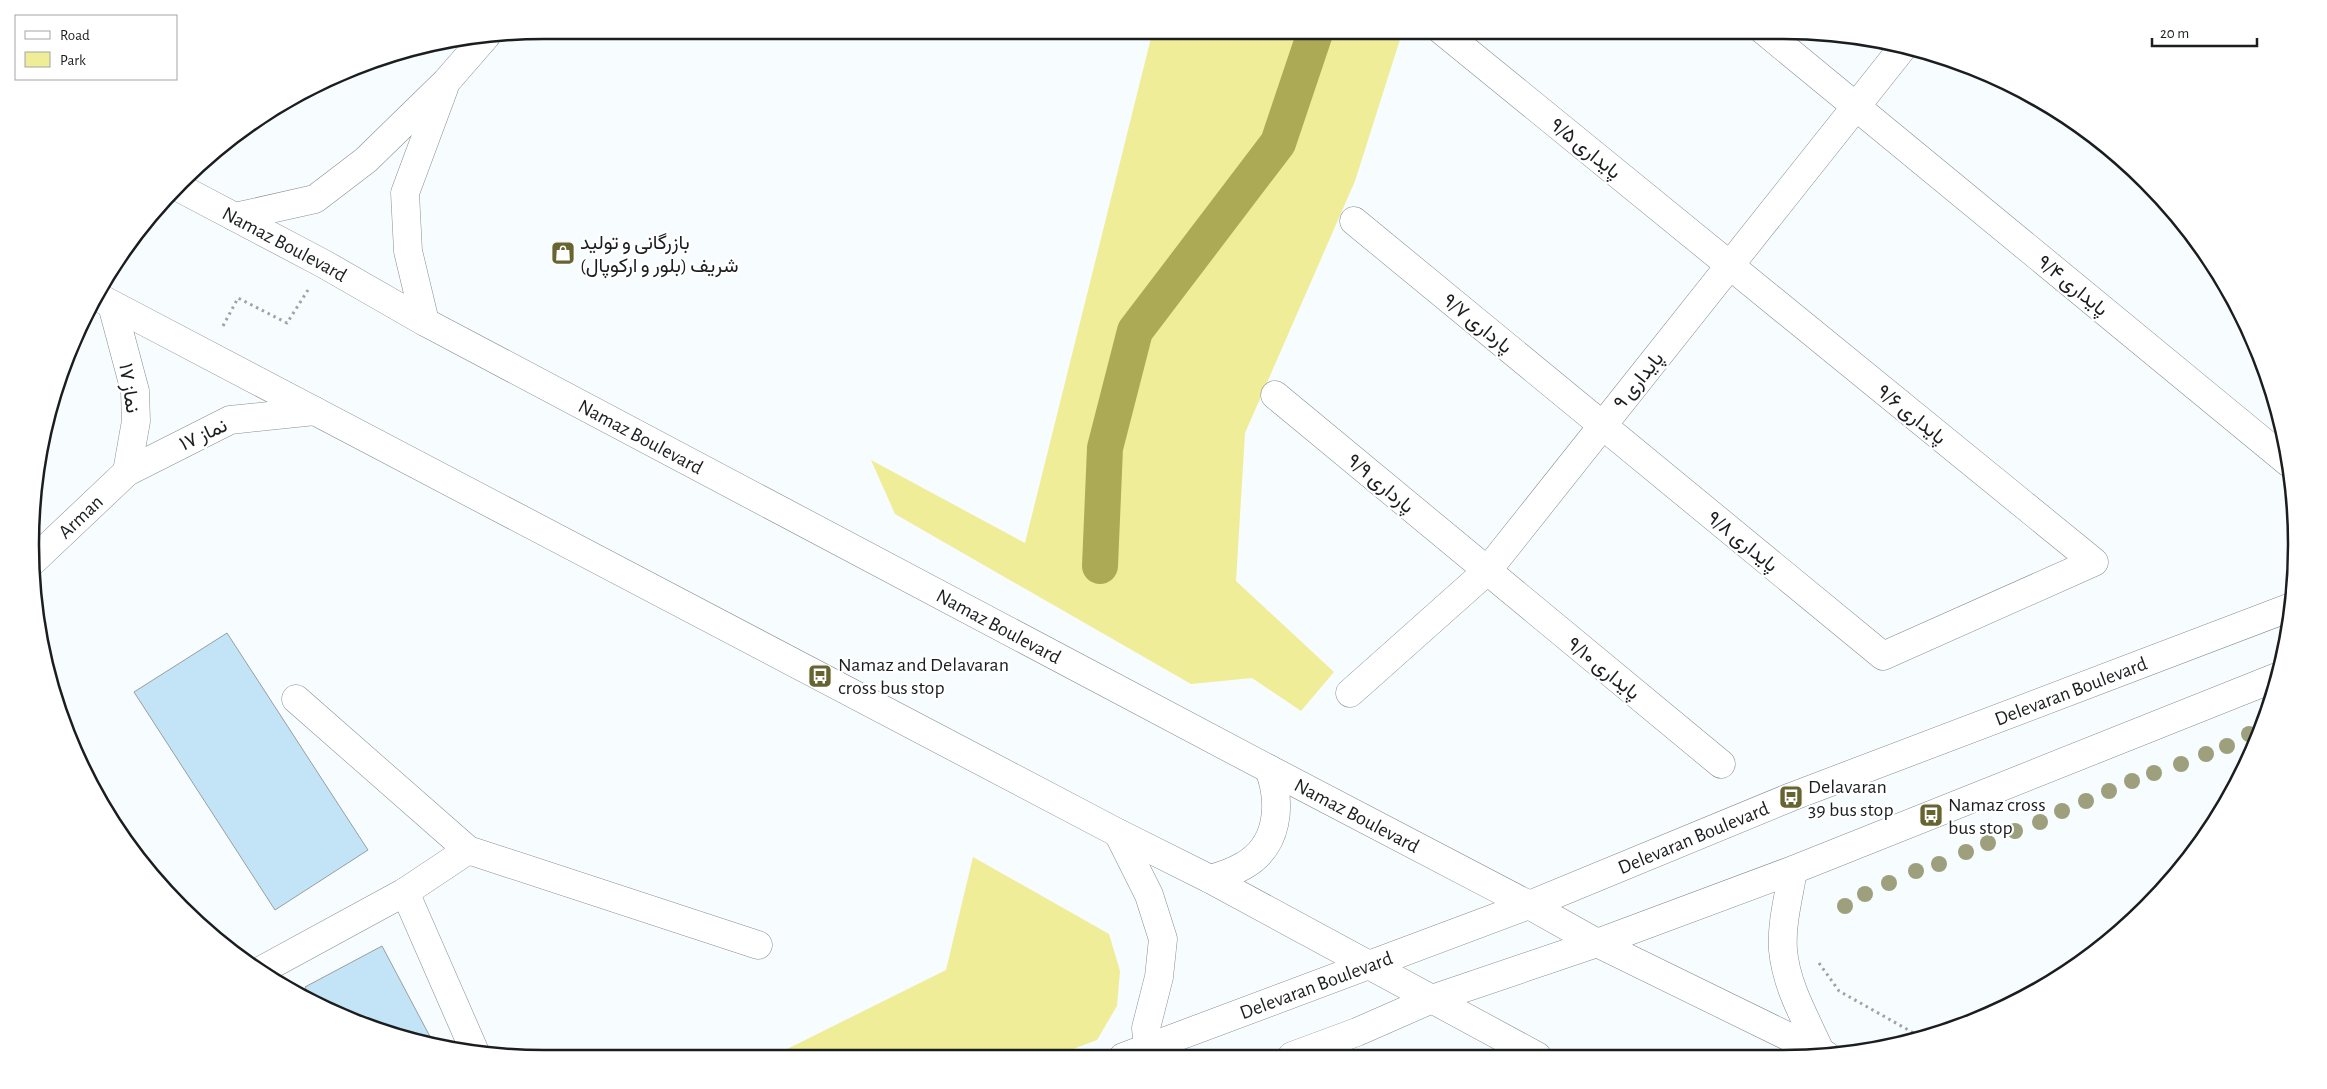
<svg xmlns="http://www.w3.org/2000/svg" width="2327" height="1089" font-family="'Alegreya Sans',Vazirmatn,sans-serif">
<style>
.green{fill:#efed97}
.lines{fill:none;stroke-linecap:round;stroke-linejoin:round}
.canal{stroke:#adaa55;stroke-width:36}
.building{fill:#c2e4f6;stroke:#989ea1}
.minor-casing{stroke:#888e91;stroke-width:29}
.major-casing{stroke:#888e91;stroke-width:29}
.path{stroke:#9fa3a6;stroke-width:3;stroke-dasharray:2.5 4;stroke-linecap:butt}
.minor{stroke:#fff;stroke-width:28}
.major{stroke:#fff;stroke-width:28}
.tree{fill:#9e9f7d}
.labels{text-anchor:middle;stroke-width:4.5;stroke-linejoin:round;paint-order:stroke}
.street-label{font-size:20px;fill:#1b1d1f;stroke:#fff}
.poi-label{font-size:20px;fill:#1b1d1f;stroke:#fff;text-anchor:start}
.rim{fill:none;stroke:#1b1d1f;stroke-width:2.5}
</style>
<rect width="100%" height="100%" fill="#f7fcff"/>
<g class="green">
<polygon points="1153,30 1403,30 1355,181 1245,433 1236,581 1334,672 1301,711 1252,678 1191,684 895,514 871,460 1025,543"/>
<polygon points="973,857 1109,934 1120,971 1117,1006 1097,1040 1052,1057 769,1058 946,970"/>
</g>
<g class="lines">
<polyline class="canal" points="1100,566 1105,448 1135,331 1278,143 1316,30"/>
</g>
<g class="building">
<polygon points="227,633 368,850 275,910 134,692"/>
<polygon points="382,946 435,1046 347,1020 313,1002 305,987"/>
</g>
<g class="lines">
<g class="minor-casing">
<g id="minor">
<polyline points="1763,30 2289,463"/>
<polyline points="235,217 315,199 366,160 446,82 486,36"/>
<polyline points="1354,221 1883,656 2094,562 1441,30"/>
<polyline points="112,305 135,391 136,421 127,472"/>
<polyline points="425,322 408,251 405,193 444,88"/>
<polyline points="1275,395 1721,764"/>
<path id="s1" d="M33,561L127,472L230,420L315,411"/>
<polyline points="1350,693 1487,571 1904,46"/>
<polyline points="296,699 468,850 758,945"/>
<polyline points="405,892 475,1052"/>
<polyline points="258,972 405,892 468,850"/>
<polyline points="1292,1056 1357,1032 1432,999 1597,943 1793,870 2277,677"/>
<path id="s2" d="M1123,1057L1529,905L1791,797L2291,607"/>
</g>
</g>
<g class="major-casing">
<g id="major">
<path id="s3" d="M178,187L324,264L425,322L1269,769L1529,905L1597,943L1826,1055"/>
<polyline points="96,296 1118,833 1210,879 1537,1056"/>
<polyline points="1118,833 1149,895 1163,939 1159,977 1146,1028 1148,1048"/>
<path d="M1793,870C1789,896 1781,924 1783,950C1786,986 1806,1019 1820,1051"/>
<path d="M1210,879C1221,876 1233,872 1243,866C1279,846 1282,804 1269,769"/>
</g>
</g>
<g class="path">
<polyline points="223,326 238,298 287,323 308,290"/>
<polyline points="1819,963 1839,991 1919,1036"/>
</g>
<use href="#minor" class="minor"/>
<use href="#major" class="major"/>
</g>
<g class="tree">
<circle cx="2249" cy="734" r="8"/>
<circle cx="2227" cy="746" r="8"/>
<circle cx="2206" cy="754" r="8"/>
<circle cx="2181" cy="764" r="8"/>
<circle cx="2154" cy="773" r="8"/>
<circle cx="2132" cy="781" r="8"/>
<circle cx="2109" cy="791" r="8"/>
<circle cx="2086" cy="801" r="8"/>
<circle cx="2062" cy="811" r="8"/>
<circle cx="2040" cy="822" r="8"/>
<circle cx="2015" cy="831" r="8"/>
<circle cx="1988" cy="843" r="8"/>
<circle cx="1966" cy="852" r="8"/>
<circle cx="1939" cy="864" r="8"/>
<circle cx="1916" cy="871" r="8"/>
<circle cx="1889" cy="883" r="8"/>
<circle cx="1865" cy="894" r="8"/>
<circle cx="1845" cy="906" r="8"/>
</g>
<defs>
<g id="shop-square" transform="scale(1.25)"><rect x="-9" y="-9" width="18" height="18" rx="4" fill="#666531" stroke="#fff"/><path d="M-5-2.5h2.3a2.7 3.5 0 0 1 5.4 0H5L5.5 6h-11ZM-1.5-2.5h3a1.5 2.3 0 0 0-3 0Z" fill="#fff"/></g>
<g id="bus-square" transform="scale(1.25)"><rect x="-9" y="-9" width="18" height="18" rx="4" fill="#666531" stroke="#fff"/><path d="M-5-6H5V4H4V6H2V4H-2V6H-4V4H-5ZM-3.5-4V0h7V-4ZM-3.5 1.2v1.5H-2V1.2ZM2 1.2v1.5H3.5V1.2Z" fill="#fff"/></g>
</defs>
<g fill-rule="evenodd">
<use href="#shop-square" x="563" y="253"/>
<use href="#bus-square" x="820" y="676"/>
<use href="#bus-square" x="1791" y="797"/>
<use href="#bus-square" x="1931" y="815"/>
</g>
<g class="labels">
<g class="street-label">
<text transform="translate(1586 148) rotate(39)" y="7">پایداری ۹/۵</text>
<text dy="7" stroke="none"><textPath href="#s3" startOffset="121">Namaz Boulevard</textPath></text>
<text transform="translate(2073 285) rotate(39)" y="7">پایداری ۹/۴</text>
<text transform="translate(1478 323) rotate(39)" y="7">پارداری ۹/۷</text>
<text transform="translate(1638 380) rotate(-51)" y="7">پایداری ۹</text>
<text transform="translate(130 388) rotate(81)" y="7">نماز ۱۷</text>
<text transform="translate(1912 414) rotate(39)" y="7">پایداری ۹/۶</text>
<text transform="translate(203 434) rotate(-25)" y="7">نماز ۱٧</text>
<text dy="7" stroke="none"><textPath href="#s3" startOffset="526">Namaz Boulevard</textPath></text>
<text transform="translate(1381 483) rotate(40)" y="7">پارداری ۹/۹</text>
<text dy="7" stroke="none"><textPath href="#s1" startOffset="65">Arman</textPath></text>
<text transform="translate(1743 541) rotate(39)" y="7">پایداری ۹/۸</text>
<text dy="7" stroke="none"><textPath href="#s3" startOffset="931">Namaz Boulevard</textPath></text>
<text transform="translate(1604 668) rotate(39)" y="7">پایداری ۹/۱۰</text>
<text dy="7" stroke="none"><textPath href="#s2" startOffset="1016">Delevaran Boulevard</textPath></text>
<text dy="7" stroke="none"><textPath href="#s3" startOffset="1336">Namaz Boulevard</textPath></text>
<text dy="7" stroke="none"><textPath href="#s2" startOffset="611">Delevaran Boulevard</textPath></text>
<text dy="7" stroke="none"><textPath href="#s2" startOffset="206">Delevaran Boulevard</textPath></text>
</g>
<g class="poi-label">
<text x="580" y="249">بازرگانی و تولید<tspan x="580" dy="23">شریف (بلور و ارکوپال)</tspan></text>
<text x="838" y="671">Namaz and Delavaran<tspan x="838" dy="23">cross bus stop</tspan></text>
<text x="1808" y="793">Delavaran<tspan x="1808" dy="23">39 bus stop</tspan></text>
<text x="1948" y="811">Namaz cross<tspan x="1948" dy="23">bus stop</tspan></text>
</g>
</g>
<path d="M0 0H2327V1089H0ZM544 39H1783A505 505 0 0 1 2288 544V545A505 505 0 0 1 1783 1050H544A505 505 0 0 1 39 545V544A505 505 0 0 1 544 39Z" fill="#fff" fill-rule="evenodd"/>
<path class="rim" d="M544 39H1783A505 505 0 0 1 2288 544V545A505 505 0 0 1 1783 1050H544A505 505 0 0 1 39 545V544A505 505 0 0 1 544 39Z"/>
<rect x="15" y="15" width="162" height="65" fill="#ffffff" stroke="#a4a5a5"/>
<rect x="25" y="31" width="25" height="8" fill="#ffffff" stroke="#a4a5a5"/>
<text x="60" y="40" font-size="15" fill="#1b1d1f">Road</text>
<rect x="25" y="52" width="25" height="15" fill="#efed97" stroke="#a4a5a5"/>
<text x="60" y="65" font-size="15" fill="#1b1d1f">Park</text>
<path d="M2152 38v8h105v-8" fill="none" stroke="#1b1d1f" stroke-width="2.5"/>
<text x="2160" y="38" font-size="15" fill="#1b1d1f" stroke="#ffffff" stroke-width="4" paint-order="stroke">20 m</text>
</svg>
